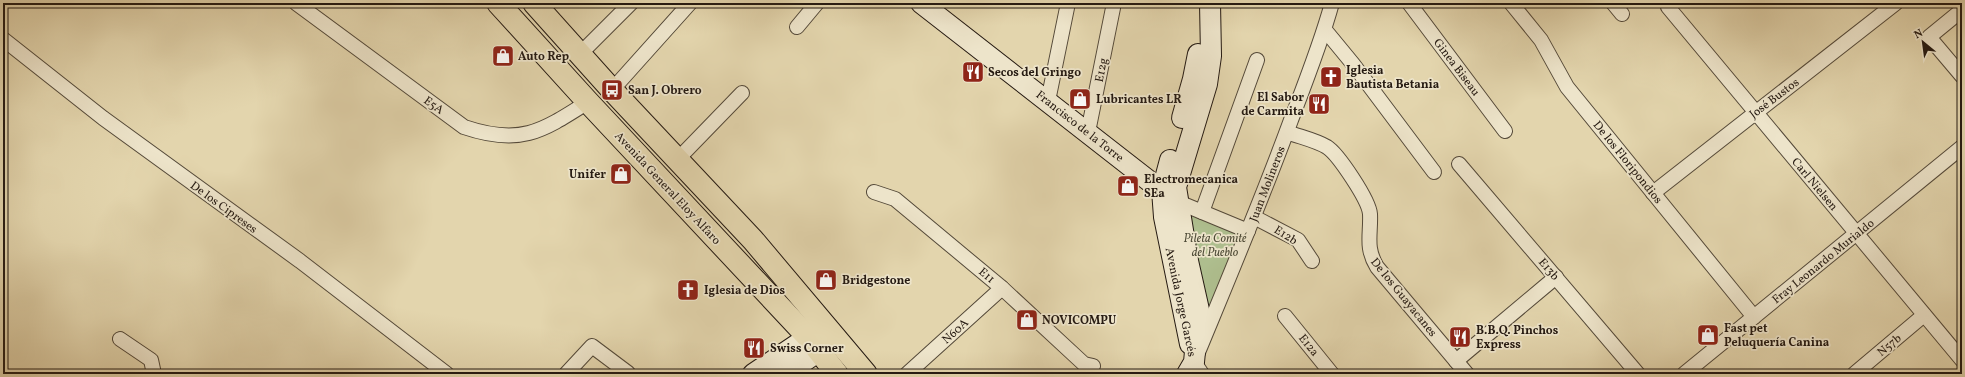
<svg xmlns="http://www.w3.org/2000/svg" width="1965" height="377" font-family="Vollkorn,serif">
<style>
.green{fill:#aebe8e;stroke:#6a6c50}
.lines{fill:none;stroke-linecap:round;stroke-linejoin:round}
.street-casing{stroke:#544939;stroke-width:16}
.secondary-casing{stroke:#251a12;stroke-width:22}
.primary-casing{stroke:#251a12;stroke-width:24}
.street{stroke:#ede4ca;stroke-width:14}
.secondary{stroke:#ede4ca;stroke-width:20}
.primary{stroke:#e3d5ad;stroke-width:22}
.labels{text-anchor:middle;stroke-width:3.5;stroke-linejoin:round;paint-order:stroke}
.poi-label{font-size:12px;font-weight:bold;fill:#251a12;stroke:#ede4ca;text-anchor:start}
.street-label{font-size:12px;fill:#251a12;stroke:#ede4ca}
.park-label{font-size:12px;font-style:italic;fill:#4e4b37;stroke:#ede4ca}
</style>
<rect width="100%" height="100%" fill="#e3d5ad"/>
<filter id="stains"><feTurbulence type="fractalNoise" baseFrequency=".005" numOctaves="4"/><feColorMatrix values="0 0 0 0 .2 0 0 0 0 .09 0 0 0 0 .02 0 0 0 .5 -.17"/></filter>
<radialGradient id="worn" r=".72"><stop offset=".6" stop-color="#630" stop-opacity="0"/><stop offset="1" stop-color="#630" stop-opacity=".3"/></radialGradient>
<polygon class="green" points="1178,202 1248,231 1198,349"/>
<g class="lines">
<g class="street-casing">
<g id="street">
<path d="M296,3L464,127C520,146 541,132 588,102"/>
<polyline points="1409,3 1505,131"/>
<polyline points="1511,3 1541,40 1567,87 1754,317"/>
<polyline points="1613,3 1622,14"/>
<polyline points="1668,7 1962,360"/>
<polyline points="1962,10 1929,37 1962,76"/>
<polyline points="797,27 817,3"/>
<polyline points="1325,30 1353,64 1434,172"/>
<polyline points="3,39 103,118 300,261 447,374"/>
<polyline points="579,55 631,3"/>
<polyline points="612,90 690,3"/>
<polyline points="1048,101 1068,3"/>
<polyline points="1088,132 1113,8"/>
<path d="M1287,132C1300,137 1315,140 1327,147C1338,154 1369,200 1370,214C1371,235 1365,247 1377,267L1467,374"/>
<polyline points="677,160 742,93"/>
<polyline points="1459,164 1638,374"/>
<polyline points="874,192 895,199 1002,288 1084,364 1093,366"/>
<polyline points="1653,193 1896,3"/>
<polyline points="1178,202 1248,231"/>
<polyline points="1202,212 1257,60"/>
<polyline points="1254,217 1298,240 1312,261"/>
<polyline points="1285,316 1332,374"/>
<polyline points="120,339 151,360 154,374"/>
<polyline points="1456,361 1556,277"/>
<polyline points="566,374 592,346 628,373"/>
<polyline points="907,374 1002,288"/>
<path d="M1202,374L1194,362C1227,282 1261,202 1291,120C1306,81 1321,43 1332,3"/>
<polyline points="1684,374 1962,147"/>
<polyline points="1854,374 1924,315"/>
</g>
</g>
<g class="secondary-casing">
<g id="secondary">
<polyline points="921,3 1171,198"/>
<polyline points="1182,118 1193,79 1198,54"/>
<polyline points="1170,160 1162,190 1164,217 1190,344"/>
<polyline points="753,374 808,337"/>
<polyline points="786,374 819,351"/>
<polyline points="1187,374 1194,362 1199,310 1188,261 1176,187 1207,84 1211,56 1210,3"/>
</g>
</g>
<g class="primary-casing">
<g id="primary">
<polyline points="498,3 588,102 808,337 837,374"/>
<polyline points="534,3 612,90 753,240 866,374"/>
</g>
</g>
<use href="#street" class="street"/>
<use href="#secondary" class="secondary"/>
<use href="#primary" class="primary"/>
</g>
<defs>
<g id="shop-square" transform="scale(1.15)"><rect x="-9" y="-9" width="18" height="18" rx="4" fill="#8f2418" stroke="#ede4ca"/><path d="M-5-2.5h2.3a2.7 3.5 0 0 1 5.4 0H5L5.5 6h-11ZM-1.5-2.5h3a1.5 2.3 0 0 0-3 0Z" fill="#fff"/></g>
<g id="restaurant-square" transform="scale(1.15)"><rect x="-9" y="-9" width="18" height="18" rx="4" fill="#8f2418" stroke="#ede4ca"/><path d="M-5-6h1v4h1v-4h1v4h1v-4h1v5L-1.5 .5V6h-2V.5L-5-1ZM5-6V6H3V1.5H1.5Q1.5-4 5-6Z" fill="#fff"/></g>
<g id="church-square" transform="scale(1.15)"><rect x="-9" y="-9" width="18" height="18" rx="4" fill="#8f2418" stroke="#ede4ca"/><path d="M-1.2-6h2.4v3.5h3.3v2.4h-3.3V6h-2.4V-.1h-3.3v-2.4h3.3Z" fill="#fff"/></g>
<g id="bus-square" transform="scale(1.15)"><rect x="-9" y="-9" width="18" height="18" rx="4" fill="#8f2418" stroke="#ede4ca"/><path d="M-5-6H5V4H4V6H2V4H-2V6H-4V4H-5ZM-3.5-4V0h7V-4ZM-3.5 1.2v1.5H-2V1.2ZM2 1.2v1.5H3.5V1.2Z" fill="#fff"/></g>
</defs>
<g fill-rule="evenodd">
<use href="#shop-square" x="503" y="56"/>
<use href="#restaurant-square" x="973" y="72"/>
<use href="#church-square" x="1331" y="77"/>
<use href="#bus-square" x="612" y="90"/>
<use href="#shop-square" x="1080" y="99"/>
<use href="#restaurant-square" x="1319" y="104"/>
<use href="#shop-square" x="621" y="174"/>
<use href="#shop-square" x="1128" y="186"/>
<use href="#shop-square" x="826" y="280"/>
<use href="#church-square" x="688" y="290"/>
<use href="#shop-square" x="1027" y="320"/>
<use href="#shop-square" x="1708" y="335"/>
<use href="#restaurant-square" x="1460" y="337"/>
<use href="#restaurant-square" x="754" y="348"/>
</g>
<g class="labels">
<g class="poi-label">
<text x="518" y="60">Auto Rep</text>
<text x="1346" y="74">Iglesia<tspan x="1346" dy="14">Bautista Betania</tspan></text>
<text x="988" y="76">Secos del Gringo</text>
<text x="628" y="94">San J. Obrero</text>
<text x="1304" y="101" text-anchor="end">El Sabor<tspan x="1304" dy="14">de Carmita</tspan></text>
<text x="1096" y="103">Lubricantes LR</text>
<text x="606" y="178" text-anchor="end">Unifer</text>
<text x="1144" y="183">Electromecanica<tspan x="1144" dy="14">SEa</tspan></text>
<text x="842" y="284">Bridgestone</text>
<text x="704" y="294">Iglesia de Dios</text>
<text x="1042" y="324">NOVICOMPU</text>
<text x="1724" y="332">Fast pet<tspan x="1724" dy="14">Peluquería Canina</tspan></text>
<text x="1476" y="334">B.B.Q. Pinchos<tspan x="1476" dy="14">Express</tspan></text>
<text x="770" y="352">Swiss Corner</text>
</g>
<g class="street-label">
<text transform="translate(1457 67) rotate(53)" y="4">Ginea Biseau</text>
<text transform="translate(1101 70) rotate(-79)" y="4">E12g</text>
<text transform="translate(1774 98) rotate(-37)" y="4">José Bustos</text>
<text transform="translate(434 105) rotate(36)" y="4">E5A</text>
<text transform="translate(1080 126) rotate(38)" y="4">Francisco de la Torre</text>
<text transform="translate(1628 162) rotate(51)" y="4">De los Floripondios</text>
<text transform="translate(1267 184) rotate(-69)" y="4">Juan Molineros</text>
<text transform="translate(1815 184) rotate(50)" y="4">Carl Nielsen</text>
<text transform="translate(668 188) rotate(47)" y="4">Avenida General Eloy Alfaro</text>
<text transform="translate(224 207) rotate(36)" y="4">De los Cipreses</text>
<text transform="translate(1286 235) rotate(32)" y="4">E12b</text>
<text transform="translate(1823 261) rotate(-39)" y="4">Fray Leonardo Murialdo</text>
<text transform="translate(1549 269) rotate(49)" y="4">E13b</text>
<text transform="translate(987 275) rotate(40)" y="4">E11</text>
<text transform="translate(1404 297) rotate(51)" y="4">De los Guayacanes</text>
<text transform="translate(1181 302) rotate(78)" y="4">Avenida Jorge Garcés</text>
<text transform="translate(955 331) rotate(-42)" y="4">N60A</text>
<text transform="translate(1309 345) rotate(51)" y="4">E12a</text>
<text transform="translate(1889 345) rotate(-40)" y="4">N57b</text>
</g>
<g class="park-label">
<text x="1215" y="242">Pileta Comité<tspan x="1215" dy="14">del Pueblo</tspan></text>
</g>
</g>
<rect width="1965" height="377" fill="none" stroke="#e3d5ad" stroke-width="16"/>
<rect x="4" y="4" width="1957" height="369" fill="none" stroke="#251a12" stroke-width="2"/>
<rect x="8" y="8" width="1949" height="361" fill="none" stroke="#251a12"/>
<g transform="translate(1923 42) rotate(331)" stroke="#ede4ca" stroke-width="3" paint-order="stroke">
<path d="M0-3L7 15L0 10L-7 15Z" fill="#251a12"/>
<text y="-6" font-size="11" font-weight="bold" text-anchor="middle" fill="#251a12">N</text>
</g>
<rect width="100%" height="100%" filter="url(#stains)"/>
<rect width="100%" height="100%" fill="url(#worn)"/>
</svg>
